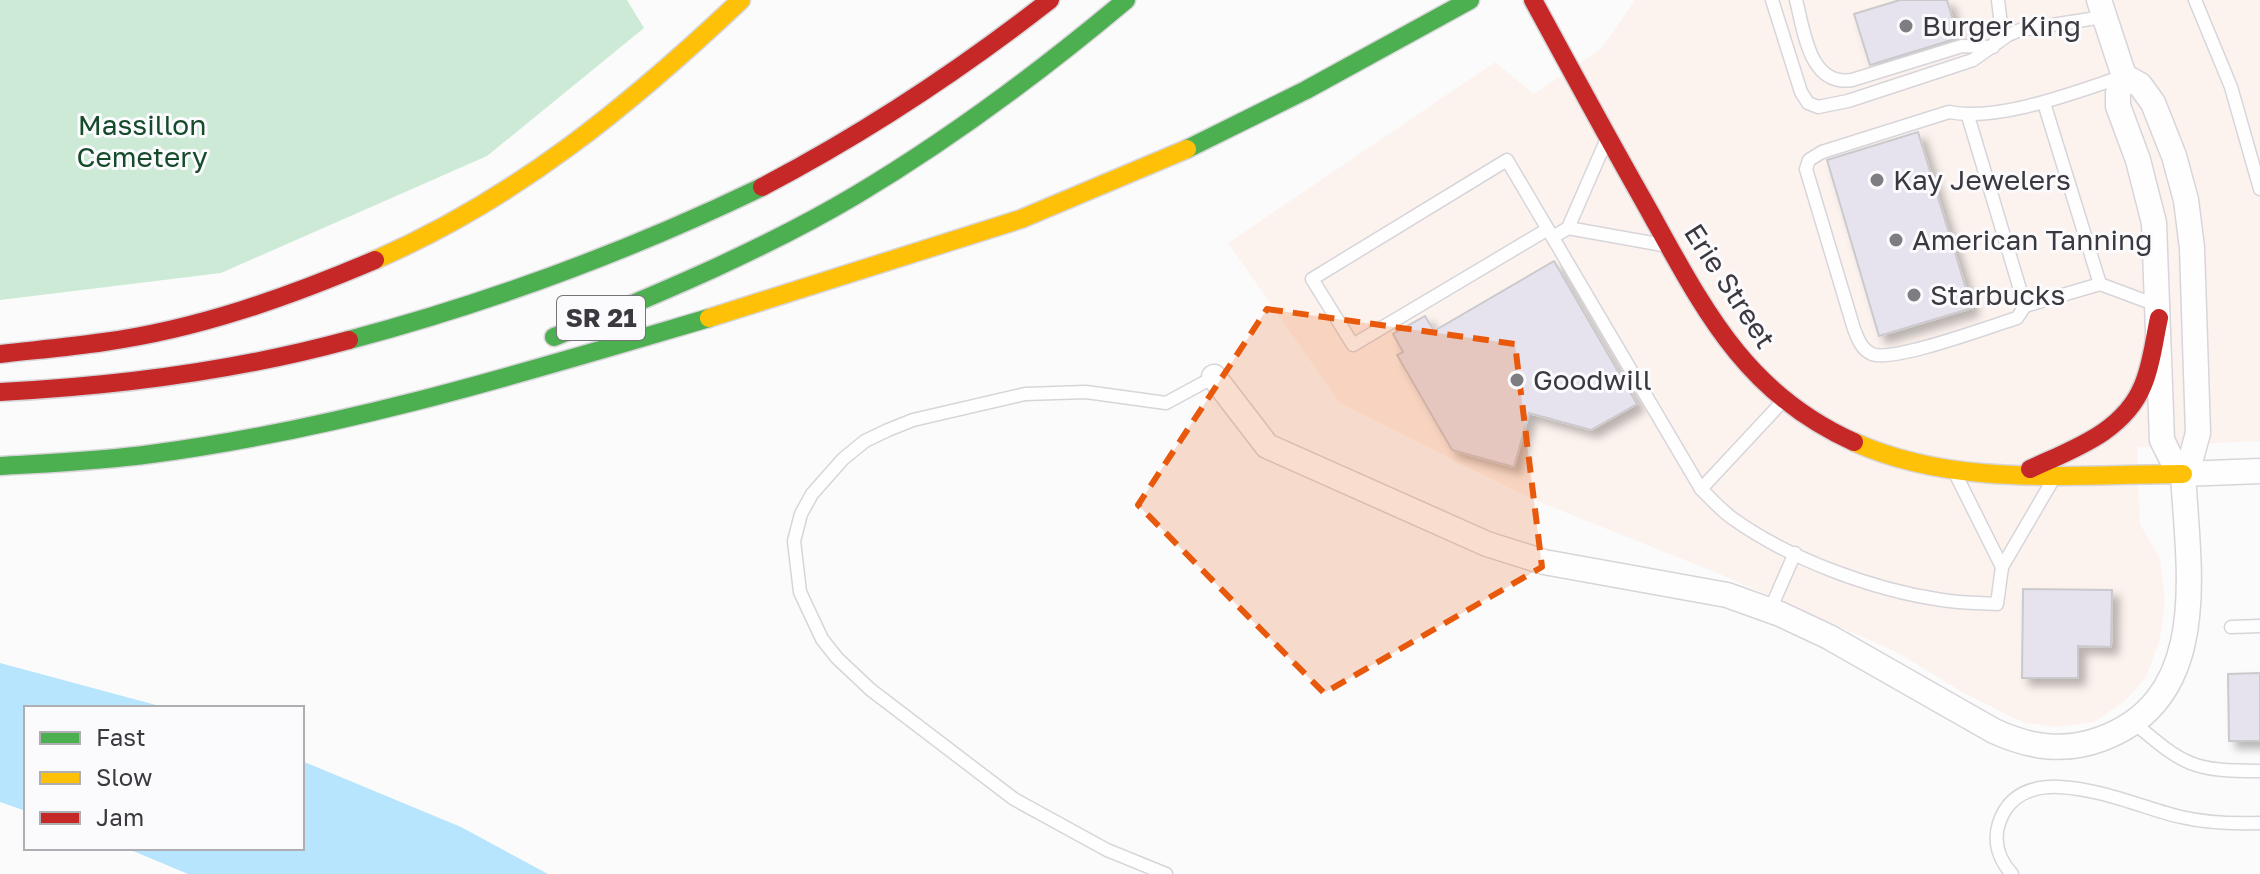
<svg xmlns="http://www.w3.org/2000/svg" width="2260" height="874" font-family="'Golos Text',sans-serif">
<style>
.commercial{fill:#fdf3ee}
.green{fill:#ccead5}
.water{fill:#b6e5fd}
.building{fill:#e7e3ee;stroke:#cac9cc;stroke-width:2;filter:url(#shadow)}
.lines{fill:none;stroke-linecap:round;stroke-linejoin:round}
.lane-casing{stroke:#d7d5d9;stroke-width:15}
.street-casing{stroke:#d7d5d9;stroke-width:27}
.fast-casing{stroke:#d7d5d9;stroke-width:21}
.slow-casing{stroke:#d7d5d9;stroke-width:21}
.jam-casing{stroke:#d7d5d9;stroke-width:21}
.lane{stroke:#fefeff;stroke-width:12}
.street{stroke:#fefeff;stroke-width:24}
.fast{stroke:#4caf50;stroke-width:18}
.slow{stroke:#ffc107;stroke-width:18}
.jam{stroke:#c62828;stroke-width:18}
.marked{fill:#e8590c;fill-opacity:0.2;stroke:#e8590c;stroke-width:6;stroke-dasharray:16 10;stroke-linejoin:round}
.poi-dot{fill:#7e7d81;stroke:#fbfafd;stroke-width:3}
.labels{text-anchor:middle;stroke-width:6;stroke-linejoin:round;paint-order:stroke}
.shield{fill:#fbfafd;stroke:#757378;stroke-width:2}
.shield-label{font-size:26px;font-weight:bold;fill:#3b393f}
.poi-label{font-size:28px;fill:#3b393f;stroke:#fbfafd;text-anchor:start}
.park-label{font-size:28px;fill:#154b2b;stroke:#fbfafd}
.street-label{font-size:28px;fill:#3b393f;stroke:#fbfafd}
</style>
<defs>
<filter id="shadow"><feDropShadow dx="7" dy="7" stdDeviation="4" flood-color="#0004"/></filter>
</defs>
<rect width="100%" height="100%" fill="#fbfbfc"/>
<polygon class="commercial" points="1635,0 2260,0 2260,441 2137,447 2140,524 2160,558 2165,600 2160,639 2146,677 2125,701 2094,722 2058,727 2024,723 1962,692 1898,653 1722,575 1532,499 1340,403 1228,243 1495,62 1534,94 1601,49"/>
<polygon class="green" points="0,0 627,0 644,28 487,156 221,273 0,300"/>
<g class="water">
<polygon points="0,663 167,708 26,708 26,811 0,802"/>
<polygon points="302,761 461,827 548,874 188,874 126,848 302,848"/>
</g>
<g class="building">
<polygon points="1900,0 1947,0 1958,38 1870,65 1854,14"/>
<polygon points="1918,132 1972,308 1879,336 1827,160"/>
<polygon points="1554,261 1637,404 1591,430 1529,413 1514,467 1452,450 1397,355 1403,352 1393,334 1425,316 1434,331"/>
<polygon points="2023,589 2112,590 2111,647 2078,646 2078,678 2022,678"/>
<polygon points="2260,673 2260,741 2229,741 2228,674"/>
</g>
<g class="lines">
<g class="lane-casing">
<g id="lane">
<polyline points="1772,0 1801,92 1808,103 1818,107 1848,101 1973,60 2008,35 2020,30 2103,17"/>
<path d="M1796,0C1804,30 1809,87 1852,80L1962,46L1993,47"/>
<polyline points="2195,0 2231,87 2260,189"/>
<polyline points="1994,45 2001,25 1998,0"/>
<path d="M2124,76C2075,92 2000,122 1949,112L1822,152L1809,160L1806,169L1854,329C1858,339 1861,349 1872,354C1892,363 1991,326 2017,318L2025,306L2100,284L2159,306"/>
<polyline points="2044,103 2100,284"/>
<polyline points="1968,116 2025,306"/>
<polyline points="1568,228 1663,245"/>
<path d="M1548,229L1353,345L1312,279L1507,160L1701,489C1711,499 1721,510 1732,518C1789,559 1873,590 1942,600C1960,603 1979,603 1997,604L2002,567L2054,478"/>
<polyline points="1553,237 1568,228 1606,141"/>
<polyline points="1955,473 2002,567"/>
<polyline points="1701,489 1783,401"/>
<polyline points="1770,610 1795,553"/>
<polyline points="2231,627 2260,626"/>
<path d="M2133,722C2185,766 2192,771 2260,771"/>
<polyline points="1166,874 1107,850 1014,799 871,690 837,658 822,639 800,592 794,541 801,514 812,494 843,459 865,441 888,430 913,420 1025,394 1086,392 1166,403 1214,377"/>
<path d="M2012,874C1999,860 1993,842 1999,823C2023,751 2133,807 2181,817C2207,823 2234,824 2260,823"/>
</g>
</g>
<g class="street-casing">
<g id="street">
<polyline points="2099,0 2124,76 2118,93 2118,106 2138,160 2154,223 2162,440 2171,458 2183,474"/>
<polyline points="2124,76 2140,85 2153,103 2174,156 2186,200 2192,248 2198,433 2190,462 2183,474"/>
<path d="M1214,377L1267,446L1487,544L1544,562L1727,595L1780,614L1829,637L1994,731C2029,747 2063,753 2101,739C2213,698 2188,568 2183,474"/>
<polyline points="2183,474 2260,471"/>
</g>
</g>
<g class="fast-casing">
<g id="fast">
<polyline points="1187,149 1306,90 1470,0"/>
<path d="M554,337C657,294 760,252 856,195C953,137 1039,73 1126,0"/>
<path d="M349,340C492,302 629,251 762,187"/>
<path d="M0,466C50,463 101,461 151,454C341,429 526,372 709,318"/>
</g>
</g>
<g class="slow-casing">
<g id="slow">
<path d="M375,260C517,198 630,105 741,0"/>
<polyline points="709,318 1021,219 1187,149"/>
<path d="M1854,442C1956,488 2074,474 2183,474"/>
</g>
</g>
<g class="jam-casing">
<g id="jam">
<path d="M1533,0C1569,66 1605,133 1642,198C1700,301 1740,391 1854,442"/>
<path d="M762,187C865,133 959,71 1050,0"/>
<path d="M0,354C35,350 70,347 104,342C198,329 288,297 375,260"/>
<path d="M0,392C118,386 235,371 349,340"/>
<path d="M2030,469C2073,449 2124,432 2143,385C2152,364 2154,340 2159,318"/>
</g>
</g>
<use href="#lane" class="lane"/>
<use href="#street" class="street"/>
<use href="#fast" class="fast"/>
<use href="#slow" class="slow"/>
<use href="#jam" class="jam"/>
</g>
<path class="marked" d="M1267,309L1515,344L1542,567L1324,693L1138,505Z"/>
<g class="poi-dot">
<circle cx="1906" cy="26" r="8"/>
<circle cx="1877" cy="180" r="8"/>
<circle cx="1896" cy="240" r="8"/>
<circle cx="1914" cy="295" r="8"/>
<circle cx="1517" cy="380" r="8"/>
</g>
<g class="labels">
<rect class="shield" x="557" y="296" width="88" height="44" rx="6"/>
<g class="shield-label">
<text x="601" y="327">SR 21</text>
</g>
<g class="poi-label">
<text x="1922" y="36">Burger King</text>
<text x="1893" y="190">Kay Jewelers</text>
<text x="1912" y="250">American Tanning</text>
<text x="1930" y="305">Starbucks</text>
<text x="1533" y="390">Goodwill</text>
</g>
<g class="park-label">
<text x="142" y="135">Massillon<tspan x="142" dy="32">Cemetery</tspan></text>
</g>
<g class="street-label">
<text transform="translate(1730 286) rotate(57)" y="10">Erie Street</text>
</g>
</g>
<rect x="24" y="706" width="280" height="144" fill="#fbfafd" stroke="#aeadb1" stroke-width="2"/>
<rect x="40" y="732" width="40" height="12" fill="#4caf50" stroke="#aeadb1" stroke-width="2"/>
<text x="96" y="746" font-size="24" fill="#3b393f">Fast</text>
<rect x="40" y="772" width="40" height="12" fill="#ffc107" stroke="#aeadb1" stroke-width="2"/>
<text x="96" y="786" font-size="24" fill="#3b393f">Slow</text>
<rect x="40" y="812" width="40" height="12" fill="#c62828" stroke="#aeadb1" stroke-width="2"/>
<text x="96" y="826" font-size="24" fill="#3b393f">Jam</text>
</svg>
